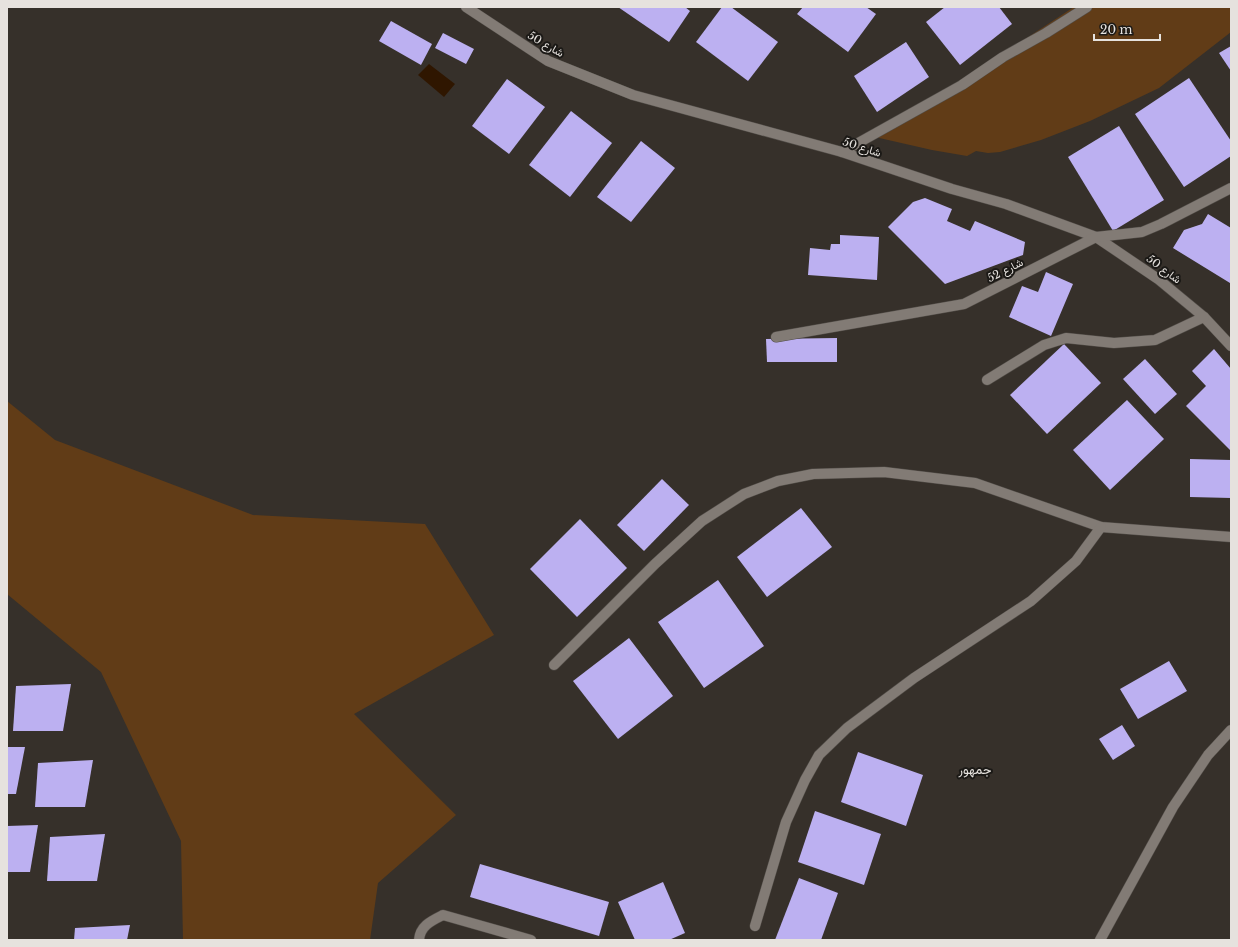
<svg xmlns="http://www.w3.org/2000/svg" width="1238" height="947" font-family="'Libre Baskerville',Vazirmatn,serif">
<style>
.green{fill:#613c17}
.water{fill:#2f1600}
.building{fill:#bcb0f1}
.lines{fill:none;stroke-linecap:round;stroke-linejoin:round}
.minor-casing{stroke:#524d48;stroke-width:11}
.minor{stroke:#827b75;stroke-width:10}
.labels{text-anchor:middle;stroke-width:4;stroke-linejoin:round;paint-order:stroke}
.street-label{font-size:11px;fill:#e6e2de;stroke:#1b1916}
.quarter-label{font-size:13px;fill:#e6e2de;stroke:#1b1916}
</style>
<rect width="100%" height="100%" fill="#36302a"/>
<g class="green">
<polygon points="1074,7 1231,7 1231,32 1159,88 1090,121 1041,140 1000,152 988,153 976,151 967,156 932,150 875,137"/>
<polygon points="7,401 55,440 253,515 425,524 494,635 354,714 456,815 378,883 370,940 183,940 181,841 101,672 7,594"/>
</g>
<polygon class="water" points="429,64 455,84 444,97 418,75"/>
<g class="building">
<polygon points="618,7 685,7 690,11 669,42"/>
<polygon points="722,7 731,7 778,42 748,81 696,42"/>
<polygon points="803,7 866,7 876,14 848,52 797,14"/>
<polygon points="945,7 999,7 1012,24 960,65 926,22"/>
<polygon points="391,21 432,44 421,65 379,41"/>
<polygon points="443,33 474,49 466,64 435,48"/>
<polygon points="906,42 929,77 877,112 854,76"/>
<polygon points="1231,46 1231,71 1219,53"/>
<polygon points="1189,78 1231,141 1231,156 1184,187 1135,114"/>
<polygon points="507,79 545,107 509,154 472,126"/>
<polygon points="571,111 612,143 570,197 529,165"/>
<polygon points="1119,126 1164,200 1113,231 1068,157"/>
<polygon points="641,141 675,168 631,222 597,197"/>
<polygon points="925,198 952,209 947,221 970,231 975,221 1025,242 1023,255 945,284 888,227 913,202"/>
<polygon points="1208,214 1231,228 1230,283 1173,248 1184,230 1202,224"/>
<polygon points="840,235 879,237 877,280 808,275 810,248 830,250 831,244 840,244"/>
<polygon points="1046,272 1073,284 1051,336 1009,317 1022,286 1038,292"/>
<polygon points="837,338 837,362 767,362 766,339"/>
<polygon points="1064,344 1101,383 1047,434 1010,395"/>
<polygon points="1214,349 1231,369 1231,451 1186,406 1206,386 1192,371"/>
<polygon points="1145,359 1177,394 1155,414 1123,379"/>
<polygon points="1127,400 1164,439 1110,490 1073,450"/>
<polygon points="1190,459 1231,460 1231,498 1190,497"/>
<polygon points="662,479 689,505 644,551 617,525"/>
<polygon points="801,508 832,547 767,597 737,557"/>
<polygon points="580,519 627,568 577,617 530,569"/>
<polygon points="718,580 764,646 704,688 658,622"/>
<polygon points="629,638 673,696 618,739 573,681"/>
<polygon points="1169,661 1187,691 1138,719 1120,689"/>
<polygon points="71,684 63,731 13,731 16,686"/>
<polygon points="1122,725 1135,746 1113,760 1099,739"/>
<polygon points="7,747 25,747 16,794 7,794"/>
<polygon points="858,752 923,775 906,826 841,802"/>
<polygon points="93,760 85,807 35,807 38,763"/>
<polygon points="815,811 881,834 864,885 798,862"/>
<polygon points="38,825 30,872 7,872 7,826"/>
<polygon points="105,834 97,881 47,881 50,837"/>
<polygon points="480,864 609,902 599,936 470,897"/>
<polygon points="799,878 838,893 821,940 775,940"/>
<polygon points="663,882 685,933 669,940 635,940 618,902"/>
<polygon points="130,925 127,940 74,940 75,928"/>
</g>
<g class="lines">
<g class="minor-casing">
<g id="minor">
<polyline points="466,7 548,61 633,95 842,152 952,189 1006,204 1096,237 1158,279 1204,317 1231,346"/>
<polyline points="842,152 962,85 1003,57 1046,33 1087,7"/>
<polyline points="776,337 964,304 1096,237 1142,232 1161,224 1231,188"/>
<polyline points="987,380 1044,345 1066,338 1114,343 1155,340 1204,317"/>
<polyline points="554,665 655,564 702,521 744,494 778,481 813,474 884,472 975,483 1101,527 1231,537"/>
<polyline points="755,926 786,822 805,780 819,755 847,728 914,678 1031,601 1076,561 1101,527"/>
<path d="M419,940C420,926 431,921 443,915L531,940"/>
<polyline points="1100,940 1173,807 1208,755 1231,730"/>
</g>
</g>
<use href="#minor" class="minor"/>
</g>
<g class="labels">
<g class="street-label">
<text transform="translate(546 44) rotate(30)" y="4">شارع 50</text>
<text transform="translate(862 147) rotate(18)" y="4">شارع 50</text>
<text transform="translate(1164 269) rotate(37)" y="4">شارع 50</text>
<text transform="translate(1005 270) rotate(-27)" y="4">شارع 52</text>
</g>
<g class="quarter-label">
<text x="975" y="774">جمهور</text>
</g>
</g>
<rect width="1238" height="947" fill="none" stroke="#e6e2de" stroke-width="16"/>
<path d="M1094 34v6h66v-6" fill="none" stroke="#e6e2de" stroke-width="2"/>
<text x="1100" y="34" font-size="12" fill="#e6e2de" stroke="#1b1916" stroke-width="3" paint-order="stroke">20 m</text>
</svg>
